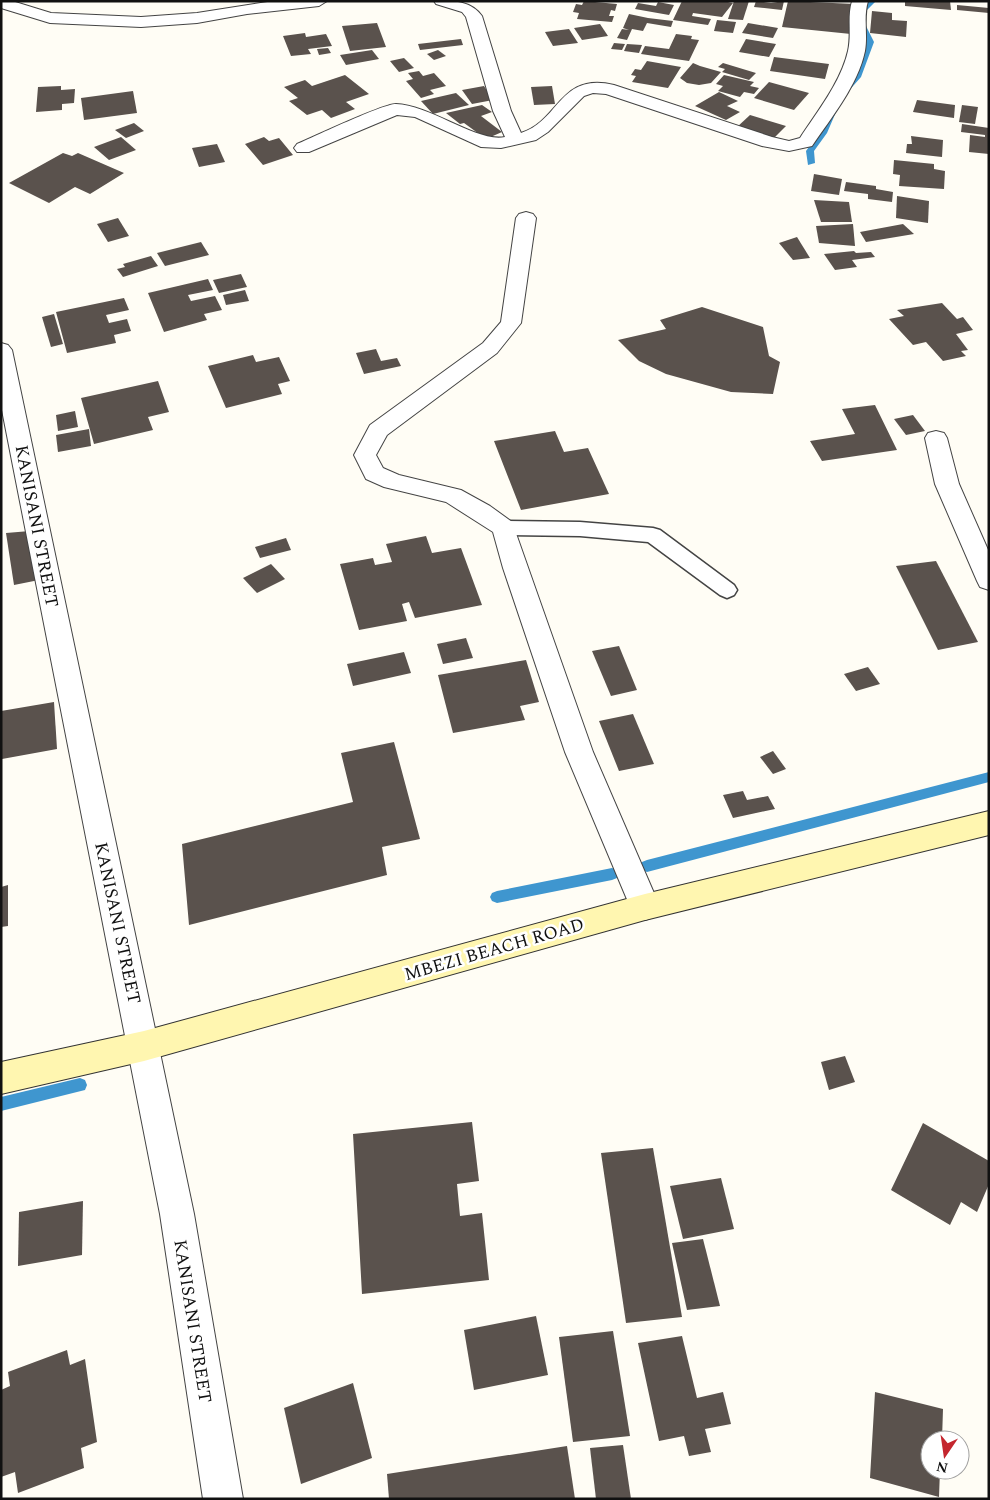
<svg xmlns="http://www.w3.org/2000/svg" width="990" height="1500" font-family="Spectral,serif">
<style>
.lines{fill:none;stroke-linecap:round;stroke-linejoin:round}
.stream{fill:#3f96cf;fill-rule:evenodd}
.building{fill:#5a524d}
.lane-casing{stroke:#444;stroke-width:3}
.street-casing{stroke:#444;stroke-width:2}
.secondary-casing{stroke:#333;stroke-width:2}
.lane{fill:#fff;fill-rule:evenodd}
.street{fill:#fff;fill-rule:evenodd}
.secondary{fill:#fff6b0;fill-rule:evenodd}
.labels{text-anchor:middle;stroke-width:5;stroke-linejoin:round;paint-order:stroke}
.street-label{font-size:18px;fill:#111;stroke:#fff}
</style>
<rect width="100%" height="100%" fill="#fffdf5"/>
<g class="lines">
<g class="stream">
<polygon points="868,1 876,1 861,16 874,42 861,77 846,94 840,94 840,90 853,76 866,42 853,16"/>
<polygon points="829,110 836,112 827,133 814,151 815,163 808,165 806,151 819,133"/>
<polygon points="989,772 989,782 647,872 642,870 640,866 642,862 647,860"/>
<polygon points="612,868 617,870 619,874 617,878 612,880 497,903 492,901 490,897 492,893 497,891"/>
<polygon points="80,1078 85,1080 87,1085 85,1090 1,1111 1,1097"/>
</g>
</g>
<g class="building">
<polygon points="584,1 617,4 615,11 611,10 609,16 614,16 612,22 577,19 579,13 573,12 576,4 582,5"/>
<polygon points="682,1 723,1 733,3 722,17 693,13 692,16 711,19 708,25 673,20"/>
<polygon points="734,1 749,1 743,20 728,19"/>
<polygon points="756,1 771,3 784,1 782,10 754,7"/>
<polygon points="788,1 855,4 851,34 782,27"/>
<polygon points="905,1 950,1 951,10 905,6"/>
<polygon points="658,2 674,5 669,15 635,9 638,3 656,6"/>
<polygon points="957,5 989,8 989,13 957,10"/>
<polygon points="872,11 892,13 892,20 907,21 906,37 870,33"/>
<polygon points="629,14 648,18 673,21 671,27 647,23 643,31 632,29 627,40 617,38 622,29 629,30 623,28"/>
<polygon points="717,20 736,22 733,33 714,31"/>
<polygon points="377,23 386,47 350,51 342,26"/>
<polygon points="748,23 778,28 773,38 742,33"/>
<polygon points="600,24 608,36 582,40 574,28"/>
<polygon points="569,29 578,43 553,46 545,32"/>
<polygon points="305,33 306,37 326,34 332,46 308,49 311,54 291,56 283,36"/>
<polygon points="676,34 692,36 691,39 699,40 689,61 641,54 645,46 669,49"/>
<polygon points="461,39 463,45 420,50 418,44"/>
<polygon points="746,39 776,44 769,57 739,52"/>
<polygon points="614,43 625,44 622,50 611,49"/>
<polygon points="627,44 642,45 639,53 624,51"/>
<polygon points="328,48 331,53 319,55 317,49"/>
<polygon points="372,50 379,59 346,65 340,55"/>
<polygon points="438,50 446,56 434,60 427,54"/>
<polygon points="774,57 829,64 825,79 770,71"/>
<polygon points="404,58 414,68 399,72 390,61"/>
<polygon points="647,61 681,67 668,88 632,82 636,76 631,75 635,69 641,70"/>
<polygon points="693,63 700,66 721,72 711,83 699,85 687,83 680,78"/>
<polygon points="723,63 756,73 749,80 722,72 725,69 718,67"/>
<polygon points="419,71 423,76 434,73 446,86 430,90 434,94 421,98 406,81 413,79 408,73"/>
<polygon points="345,75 369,94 346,102 355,109 331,118 322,110 307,115 289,101 298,98 284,87 305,80 312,86"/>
<polygon points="724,75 754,82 750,86 759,88 754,94 744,92 740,97 718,91 723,86 716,84"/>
<polygon points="769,82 809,93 794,110 754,98"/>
<polygon points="61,86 61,90 75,89 74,103 62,104 62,110 36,112 38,87"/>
<polygon points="484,86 493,100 472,104 462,90"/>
<polygon points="552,86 555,104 534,105 531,87"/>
<polygon points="133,91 137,113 84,120 81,98"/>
<polygon points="719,92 738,101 727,106 740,112 726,120 695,106"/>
<polygon points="456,93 469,105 433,114 421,101"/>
<polygon points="917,100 955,105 954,118 913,112"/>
<polygon points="482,105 492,112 481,116 502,132 486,139 464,123 460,124 446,113"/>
<polygon points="962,105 978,107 975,124 959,122"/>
<polygon points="750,115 786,126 772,140 736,128"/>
<polygon points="134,123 144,131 126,138 115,130"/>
<polygon points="962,124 989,128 989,154 969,152 970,135 985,137 985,135 961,132"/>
<polygon points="911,136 943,140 942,157 906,153 907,144 912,144"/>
<polygon points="121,137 136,150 109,160 94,147"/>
<polygon points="264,137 269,141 279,138 293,155 263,165 245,144"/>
<polygon points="217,144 225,162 199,167 192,148"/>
<polygon points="63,153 72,156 78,153 124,173 90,194 75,187 49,203 9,183"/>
<polygon points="894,160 934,164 934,169 945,171 944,189 899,186 900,175 893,174"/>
<polygon points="814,174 842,179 839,195 811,191"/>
<polygon points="846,182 876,186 876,189 893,192 892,202 868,199 868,194 844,191"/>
<polygon points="897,196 929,201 928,223 896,218"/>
<polygon points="814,200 849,202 852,222 821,222"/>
<polygon points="118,218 129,236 108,242 97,224"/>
<polygon points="853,224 855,246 819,243 816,226"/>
<polygon points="903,224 914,234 866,242 860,232"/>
<polygon points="797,237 810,258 793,260 779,243"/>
<polygon points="201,242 209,255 165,266 157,253"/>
<polygon points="854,251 856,253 871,252 875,257 852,260 857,267 835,270 824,254"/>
<polygon points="151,256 158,266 123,277 117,269 125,267 123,264"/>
<polygon points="241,274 247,287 219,293 213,280"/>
<polygon points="208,279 213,290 188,295 191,301 215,296 222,310 204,314 207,320 164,332 148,293"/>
<polygon points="245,290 249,301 226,305 223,295"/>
<polygon points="124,298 129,310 106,315 109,323 127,319 131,331 114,335 116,343 67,353 56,312"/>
<polygon points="942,303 957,319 963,317 973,330 956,334 968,350 961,351 966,356 943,361 926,342 913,345 889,319 904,316 897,310"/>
<polygon points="702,307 763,327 769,356 780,362 773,394 731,392 666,374 639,361 618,340 666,329 660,320"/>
<polygon points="54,314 63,344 51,347 42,317"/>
<polygon points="376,349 381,361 397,358 401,366 364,374 356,353"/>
<polygon points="253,355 256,362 279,357 290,381 278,384 282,394 226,408 208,366"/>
<polygon points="158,381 169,412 148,417 153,430 94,444 81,398"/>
<polygon points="875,405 897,450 822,461 810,441 855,434 842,409"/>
<polygon points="75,411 78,427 58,431 56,415"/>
<polygon points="913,415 925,431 906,435 894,419"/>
<polygon points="89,429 91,446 58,452 56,435"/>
<polygon points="555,431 564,452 588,448 609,494 521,510 494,441"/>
<polygon points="30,531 39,580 14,585 6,533"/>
<polygon points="426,536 432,553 461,548 482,605 415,618 409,602 402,604 407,621 359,630 340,564 373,558 375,565 392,562 386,544"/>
<polygon points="286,538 291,550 260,558 255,547"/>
<polygon points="936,561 978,642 938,650 896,566"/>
<polygon points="271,564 285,579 257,593 243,578"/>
<polygon points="466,638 473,658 443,664 437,644"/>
<polygon points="619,646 637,690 611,696 592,651"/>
<polygon points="404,652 411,673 353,686 347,664"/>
<polygon points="526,660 539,702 520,706 525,720 453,733 438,675"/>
<polygon points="868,667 880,684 856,691 844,674"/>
<polygon points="54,702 57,749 2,759 1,711"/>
<polygon points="633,714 654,764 619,771 599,721"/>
<polygon points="394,742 420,839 382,847 387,875 189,925 182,844 353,802 341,753"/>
<polygon points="773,751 786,769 773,774 760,757"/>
<polygon points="743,791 747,800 768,796 775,809 733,818 723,795"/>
<polygon points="8,885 8,926 1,927 1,887"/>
<polygon points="845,1056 855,1082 829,1090 821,1062"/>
<polygon points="472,1122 479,1181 457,1184 460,1216 482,1213 489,1280 362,1294 353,1134"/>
<polygon points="923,1123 989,1161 989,1184 977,1212 961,1202 950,1225 891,1190"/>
<polygon points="653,1148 682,1317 626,1323 601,1153"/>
<polygon points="721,1178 734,1229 683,1239 670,1186"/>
<polygon points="83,1201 82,1255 18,1266 19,1212"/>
<polygon points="703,1239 720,1306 687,1310 672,1243"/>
<polygon points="536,1316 548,1375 474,1390 464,1330"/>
<polygon points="613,1331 630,1436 573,1442 559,1337"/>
<polygon points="682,1336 697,1398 723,1392 731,1424 705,1429 711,1452 689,1456 684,1436 659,1441 638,1343"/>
<polygon points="67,1350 70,1365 85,1359 97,1442 81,1448 84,1468 18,1493 15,1472 1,1477 1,1390 10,1386 8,1372"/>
<polygon points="353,1383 372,1458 301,1484 284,1408"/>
<polygon points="875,1392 943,1409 942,1440 930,1440 930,1470 940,1470 939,1497 870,1478"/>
<polygon points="623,1445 631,1499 596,1499 590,1448"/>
<polygon points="567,1446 575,1499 389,1499 387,1474"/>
</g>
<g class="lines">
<g class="lane-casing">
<polygon id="lane" points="504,521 580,522 653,528 660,530 734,585 737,590 734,595 727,598 720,595 648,542 580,536 504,535 497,533 494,528 497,523"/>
</g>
<g class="street-casing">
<g id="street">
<polygon points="1,1 12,1 51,13 141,17 197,13 274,1 327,1 319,6 247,14 197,23 141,27 50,23 1,8"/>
<path d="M434,1C453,1 470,0 482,16L511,111L521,133C560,121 559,72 614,85L772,137L789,141L800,138C817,112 841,82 848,51C852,34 847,18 852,1H868C863,18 868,34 865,51C858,85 831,118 812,146L789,151L762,146L606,94L593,93L584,96L548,132L536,140L501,148L481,147L415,117L397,115L309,152H297L294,148L297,144C314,137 382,104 396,104C431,105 477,143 505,137L493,111L466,17L462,12L436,4Z"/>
<polygon points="526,212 533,214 536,218 521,323 497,353 387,435 376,455 383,468 399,475 461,490 490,506 512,522 593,752 660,907 656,916 645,920 634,916 565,752 503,568 493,532 446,502 384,487 366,479 354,455 370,425 483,343 501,322 516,218 519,214"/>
<polygon points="1,343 8,345 12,350 194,1214 243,1499 203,1499 160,1214 1,405"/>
<polygon points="936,431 944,433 947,438 959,484 989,552 989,590 980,587 977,581 935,484 925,438 928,433"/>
</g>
</g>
<g class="secondary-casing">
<polygon id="secondary" points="989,811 989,835 645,920 144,1061 1,1094 1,1062 144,1031 645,894"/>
</g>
<use href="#lane" class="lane"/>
<use href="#street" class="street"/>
<use href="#secondary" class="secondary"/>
</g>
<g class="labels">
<g class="street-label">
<text transform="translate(37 526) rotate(79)" y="6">KANISANI STREET</text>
<text transform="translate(118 923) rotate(78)" y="6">KANISANI STREET</text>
<text transform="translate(494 949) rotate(-16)" y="6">MBEZI BEACH ROAD</text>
<text transform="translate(193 1321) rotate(81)" y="6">KANISANI STREET</text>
</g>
</g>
<rect width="990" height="1500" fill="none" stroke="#111111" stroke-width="5"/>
<g transform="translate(945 1455) rotate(193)"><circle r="24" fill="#ffffff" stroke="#a0a0a0"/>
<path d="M0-4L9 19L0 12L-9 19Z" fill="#c4262e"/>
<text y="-8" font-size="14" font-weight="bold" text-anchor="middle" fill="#111111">N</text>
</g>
</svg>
